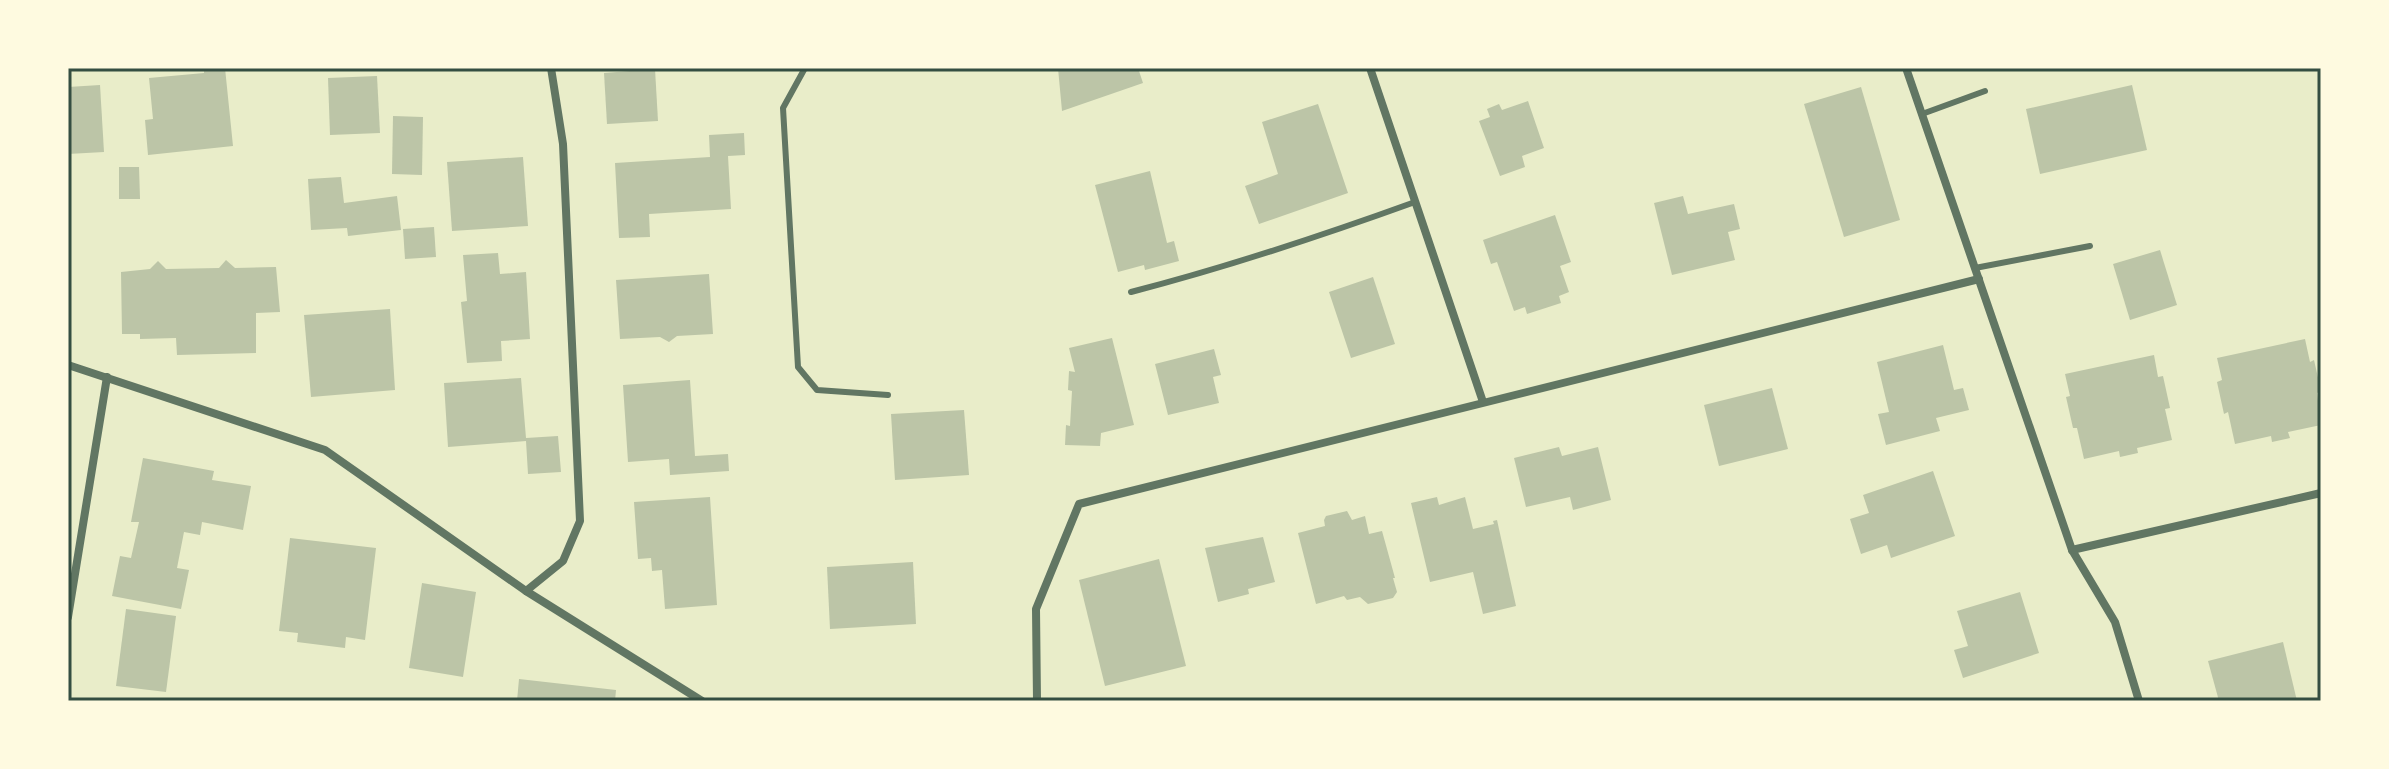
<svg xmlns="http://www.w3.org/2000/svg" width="2389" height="769" font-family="'Nunito Sans',sans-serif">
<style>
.building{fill:#bcc5a7}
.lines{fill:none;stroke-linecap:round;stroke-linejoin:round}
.service{stroke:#617663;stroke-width:6}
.minor{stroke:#617663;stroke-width:8}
.neatline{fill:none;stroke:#344e41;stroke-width:3}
</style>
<rect width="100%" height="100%" fill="#e9edc9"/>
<g class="building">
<polygon points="204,68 225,68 233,146 148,155 145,120 153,119 149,78 204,73"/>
<polygon points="1058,68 1138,68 1143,83 1062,111"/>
<polygon points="655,69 658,121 607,124 604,73"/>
<polygon points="377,76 380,133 330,135 328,78"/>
<polygon points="100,85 104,152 68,154 68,87"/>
<polygon points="2132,85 2147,150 2040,174 2026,109"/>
<polygon points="1861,87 1900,220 1844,237 1804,104"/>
<polygon points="1528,101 1544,148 1522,156 1525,167 1500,176 1479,121 1490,117 1487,109 1499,104 1502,110"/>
<polygon points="1318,104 1348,193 1259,224 1245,186 1278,174 1262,122"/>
<polygon points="393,116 423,117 422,175 392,174"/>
<polygon points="744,133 745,155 728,156 731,209 649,214 650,237 619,238 615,163 710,157 709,135"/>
<polygon points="523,157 528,226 452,231 447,162"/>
<polygon points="119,167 139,167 140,199 119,199"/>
<polygon points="1150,171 1167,243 1174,241 1179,261 1145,270 1144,265 1118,272 1095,185"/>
<polygon points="341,177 344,203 397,196 401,230 348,236 347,228 311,230 308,179"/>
<polygon points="1683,196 1688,214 1734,204 1740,229 1728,232 1735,260 1672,275 1654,203"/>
<polygon points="1555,215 1571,262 1560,266 1569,292 1559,296 1561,303 1527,314 1525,307 1514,311 1497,262 1491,264 1483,240"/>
<polygon points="434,227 436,257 405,259 403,229"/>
<polygon points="2160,250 2177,305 2130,320 2113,264"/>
<polygon points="498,253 500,274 526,272 530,339 501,341 502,361 467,363 461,302 467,301 463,255"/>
<polygon points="226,260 235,268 276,267 280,312 256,313 256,353 177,355 176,338 140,339 140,334 122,334 121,272 150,269 158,261 166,269 219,268"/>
<polygon points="709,274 713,334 677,336 669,342 660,337 620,339 616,280"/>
<polygon points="1373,277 1395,344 1351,358 1329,292"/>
<polygon points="390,309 395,390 311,397 304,315"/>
<polygon points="1112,338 1134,425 1101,433 1100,446 1065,445 1066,425 1070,426 1072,391 1068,390 1069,371 1075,372 1069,348"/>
<polygon points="2305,339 2310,362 2314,360 2321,391 2317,393 2321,425 2288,432 2290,438 2272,442 2271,436 2235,444 2228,412 2224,414 2217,382 2222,380 2217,358"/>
<polygon points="1943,345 1954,390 1963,388 1969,410 1936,418 1940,431 1886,445 1878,414 1889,412 1877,362"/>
<polygon points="1214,349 1221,375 1213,377 1219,403 1168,415 1155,364"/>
<polygon points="2154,355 2158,377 2163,376 2170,408 2165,409 2172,440 2137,448 2138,453 2120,457 2119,451 2084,459 2077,428 2073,428 2066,397 2070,396 2065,374"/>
<polygon points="521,378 526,438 558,436 561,472 528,474 526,441 448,447 444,383"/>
<polygon points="690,380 695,456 728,454 729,471 670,475 669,459 628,462 623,385"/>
<polygon points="1772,388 1788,449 1719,466 1704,405"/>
<polygon points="964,410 969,475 895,480 891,414"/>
<polygon points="1559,447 1562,456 1598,447 1611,500 1573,510 1570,497 1526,507 1514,458"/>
<polygon points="143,458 214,471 212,480 251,486 243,530 202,522 200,535 184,532 177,568 189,570 181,609 112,596 120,556 131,558 139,522 131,522"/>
<polygon points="1933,471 1955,536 1891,558 1887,545 1861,554 1850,519 1869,513 1863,495"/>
<polygon points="710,497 717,605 665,609 662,570 652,571 651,558 638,559 634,502"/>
<polygon points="1437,497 1439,505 1465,497 1473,529 1494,524 1493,521 1497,520 1516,606 1483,614 1473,572 1430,582 1411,503"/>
<polygon points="1347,511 1352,520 1365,516 1369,534 1382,531 1395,578 1393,578 1397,592 1393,598 1368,604 1360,597 1347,600 1344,596 1316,604 1298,533 1325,526 1324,520 1326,516"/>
<polygon points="1263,537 1275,582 1248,589 1249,594 1218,602 1205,548"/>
<polygon points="290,538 376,548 365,640 346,637 345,648 297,642 298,633 279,631"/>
<polygon points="1159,559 1186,666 1105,686 1079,580"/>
<polygon points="913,562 916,624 830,629 827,567"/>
<polygon points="422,583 476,592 463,677 409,668"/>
<polygon points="2020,592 2039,653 1963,678 1954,650 1968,646 1957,611"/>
<polygon points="126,609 176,616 166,692 116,686"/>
<polygon points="2283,642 2297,701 2219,701 2208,661"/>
<polygon points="519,679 616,690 615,701 517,701"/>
</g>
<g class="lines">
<g class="service">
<polyline points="805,68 783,108 798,367 817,390 888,395"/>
<polyline points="1922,114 1985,91"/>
<polyline points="1975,268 2090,246"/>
<path d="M1131,292C1228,267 1321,236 1415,202"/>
</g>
<g class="minor">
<polyline points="1370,68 1483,402"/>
<polyline points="1906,68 2072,550 2115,622 2139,701"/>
<polyline points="68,365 325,450 526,591 702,701"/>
<polyline points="2072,550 2321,493"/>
<polyline points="526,591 563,561 580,521 563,144 551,68"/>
<polyline points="68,617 107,377"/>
<polyline points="1037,701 1036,609 1079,504 1979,279"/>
</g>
</g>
<rect width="2389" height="769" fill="none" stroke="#fefae0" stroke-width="140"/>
<rect x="70" y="70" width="2249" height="629" class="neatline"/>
</svg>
